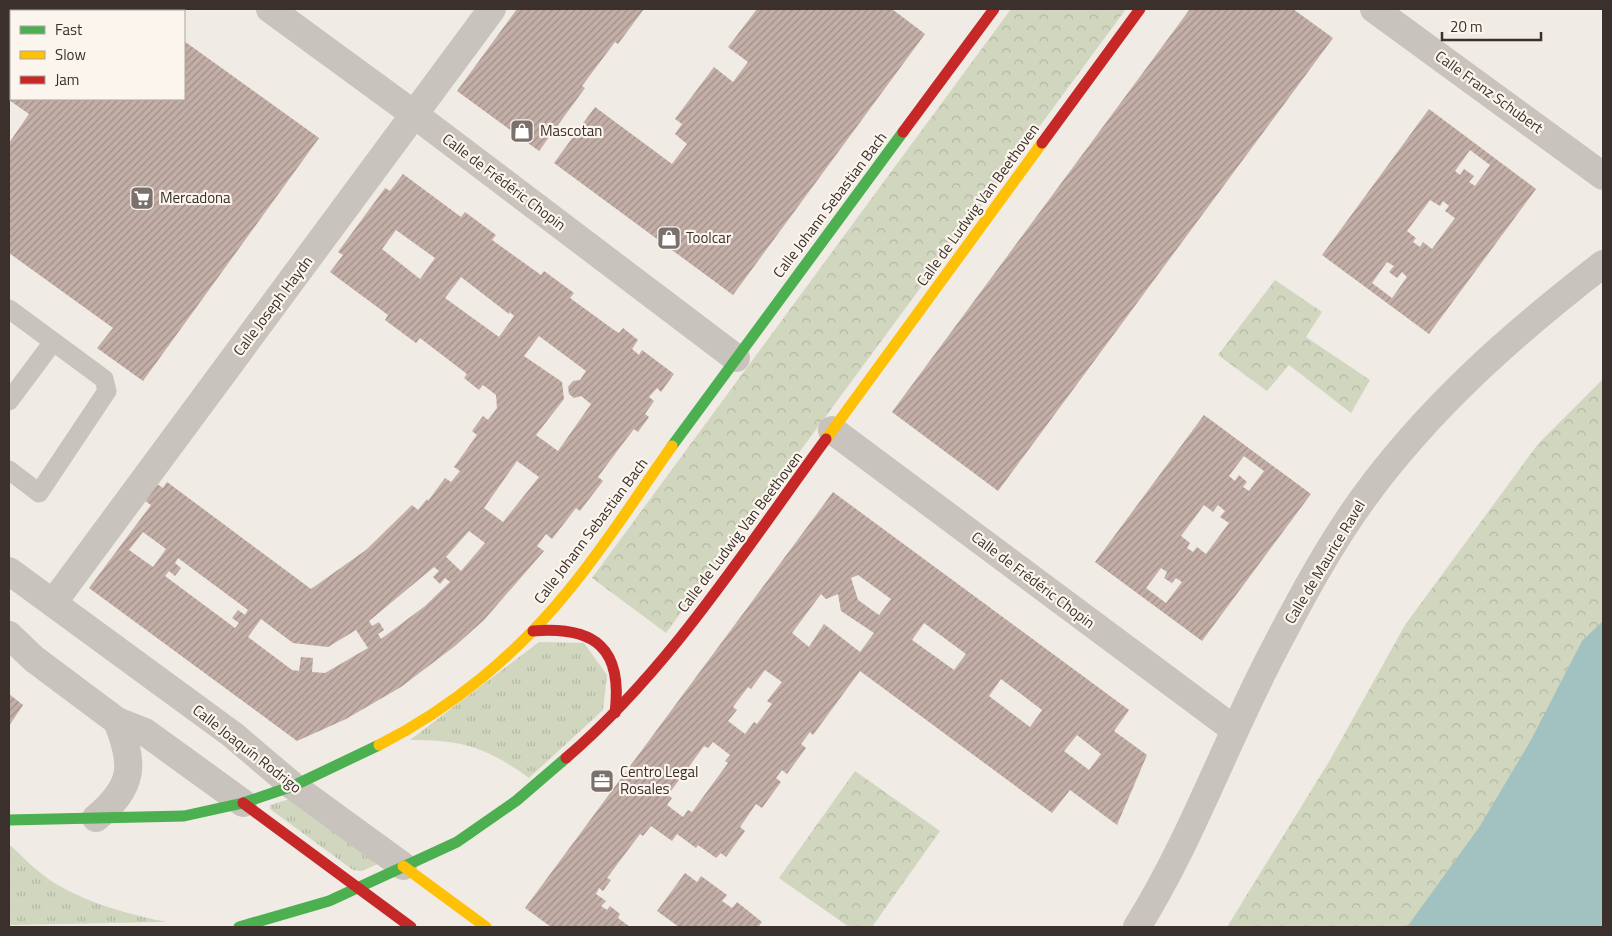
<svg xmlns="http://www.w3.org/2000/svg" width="1612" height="936" font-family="'Titillium Web',sans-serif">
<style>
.grass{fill:url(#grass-tufts)}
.forest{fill:url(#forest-crowns)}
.water{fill:#a1c2c1}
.building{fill:url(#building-hatch);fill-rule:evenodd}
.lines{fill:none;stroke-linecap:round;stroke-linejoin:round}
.lane{stroke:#c9c3be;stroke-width:19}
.street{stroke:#c9c3be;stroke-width:28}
.fast{stroke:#4caf50;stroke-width:11}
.slow{stroke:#ffc107;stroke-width:11}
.jam{stroke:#c62828;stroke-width:11}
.labels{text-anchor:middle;stroke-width:4.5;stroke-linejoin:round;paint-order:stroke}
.street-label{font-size:15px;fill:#3b302b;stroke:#fbf5ee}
.poi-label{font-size:15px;fill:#3b302b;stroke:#fbf5ee;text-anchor:start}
</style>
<defs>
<pattern id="grass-tufts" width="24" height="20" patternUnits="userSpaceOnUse" patternTransform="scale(1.25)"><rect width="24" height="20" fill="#d1d6bf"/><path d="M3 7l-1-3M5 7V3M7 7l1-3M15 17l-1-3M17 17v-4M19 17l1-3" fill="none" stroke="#b4b8a4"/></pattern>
<pattern id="forest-crowns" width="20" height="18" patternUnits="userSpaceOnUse" patternTransform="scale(1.25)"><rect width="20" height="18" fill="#d1d6bf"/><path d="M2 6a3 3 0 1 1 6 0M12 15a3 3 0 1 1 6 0" fill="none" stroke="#b4b8a4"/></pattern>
<pattern id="building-hatch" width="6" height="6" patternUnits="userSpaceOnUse" patternTransform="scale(1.25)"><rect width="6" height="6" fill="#c3afa7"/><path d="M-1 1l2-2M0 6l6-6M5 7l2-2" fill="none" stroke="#a08f88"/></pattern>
</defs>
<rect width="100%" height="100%" fill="#f0ebe5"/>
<g class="grass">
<path d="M539,642L584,643L607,675L603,710L529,778C486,747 463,740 410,740Z"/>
<polygon points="290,799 380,863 362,871 353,870 270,809 270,805"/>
<path d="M9,844C24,858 38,873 56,884C90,904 128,914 166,922L9,925Z"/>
</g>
<g class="forest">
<polygon points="1011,9 1126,9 666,633 592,578"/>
<polygon points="1275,280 1322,312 1306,337 1370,380 1351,413 1289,365 1267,391 1218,355"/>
<polygon points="1603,379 1603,927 1227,927 1330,760 1405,625 1538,444"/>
<polygon points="855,771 940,831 872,927 849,927 779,878"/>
</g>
<polygon class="water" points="1603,621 1603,927 1407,927 1480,826 1531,740 1582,641"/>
<g class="building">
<polygon points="9,9 139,9 143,11 11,11 11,99 184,99 184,41 319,138 143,381 97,348 113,328 9,253 9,143 29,114 9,100"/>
<polygon points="517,9 644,9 618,44 615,42 582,86 585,88 539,151 457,91"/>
<polygon points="757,9 892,9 925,34 733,295 554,163 595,107 672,164 687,144 675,134 682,124 675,119 714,67 733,82 748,62 728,47"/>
<polygon points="1190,9 1293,9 1333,38 998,491 892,412"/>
<path d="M1429,109L1536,189L1429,334L1322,255ZM1470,150L1490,165L1475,186L1469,182L1474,176L1464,169L1460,175L1455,171ZM1430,200L1440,206L1443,201L1449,206L1445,211L1455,218L1432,249L1423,242L1420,247L1413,242L1416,238L1407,231ZM1387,262L1394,266L1389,272L1397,278L1402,272L1407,277L1392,298L1372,283Z"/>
<path d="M403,174L461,217L465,212L496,235L492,240L541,275L544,271L574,293L570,298L614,330L619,333L623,328L638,340L632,349L639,355L642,350L674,374L661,392L657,388L649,397L654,401L645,414L649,417L638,432L634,429L621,446L598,477L603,481L580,511L576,508L552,539L546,534L537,546L544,551L484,620L455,646L401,687L346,719L297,741L89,588L151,505L145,501L157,484L163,488L167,482L311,589L366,550L412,505L418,510L427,499L428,501L445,478L451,482L460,471L454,467L477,435L472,431L483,416L488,420L497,408L496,395L483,385L479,390L464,378L467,374L420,338L416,343L385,320L388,315L330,272L343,255L338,252L385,188L390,191ZM396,230L435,258L420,279L382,249ZM461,277L509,314L510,312L514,316L499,337L445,298ZM539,336L586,371L580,380L573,381L568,387L569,394L574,398L581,396L591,404L558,451L536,435L564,399L562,382L524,356ZM517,461L539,477L503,522L484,508ZM469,531L485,543L461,571L446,557ZM143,532L166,549L153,567L129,550ZM178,558L248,610L245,615L238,610L232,618L239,623L235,628L165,576L169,571L175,576L181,568L175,563ZM434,567L439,571L433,577L440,584L445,578L450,582L425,606L381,639L378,634L384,630L379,622L372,626L369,621ZM261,619L293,643L328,647L356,630L368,648L325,673L312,672L313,658L301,657L299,671L292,670L248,637Z"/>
<path d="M1204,415L1311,494L1202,641L1095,562ZM1244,456L1264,471L1249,491L1243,487L1247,482L1239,475L1235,481L1229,476ZM1204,505L1213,512L1218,505L1225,511L1220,517L1229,523L1206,554L1197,547L1193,552L1187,548L1190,543L1181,536ZM1161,568L1167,572L1164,578L1172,583L1176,578L1182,582L1166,603L1146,588Z"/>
<path d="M833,492L1129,710L1114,731L1147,755L1117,825L1070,790L1052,813L860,671L813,735L810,732L801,744L806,748L787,774L782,770L776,778L781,782L762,808L756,804L740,827L745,831L726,857L721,853L716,858L698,845L696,848L677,834L672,841L651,826L643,836L640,834L607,878L611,880L603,891L599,888L596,894L606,901L601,906L607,910L610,906L620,914L618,918L630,927H551L525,908ZM858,575L891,599L879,615L858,600L851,578ZM821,594L826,599L838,594L841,611L874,633L860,652L824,624L809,647L792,633ZM924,623L966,654L954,670L912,640ZM765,670L782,682L767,701L772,704L757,724L754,722L745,734L728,721L737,710L733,707L748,687L751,689ZM1001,679L1042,710L1030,727L989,696ZM1077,735L1101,754L1089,770L1064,751ZM713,742L730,755L725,761L728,763L692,812L688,810L683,817L667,805L672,798L668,795L704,746L708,748Z"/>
<polygon points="9,694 23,705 9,726"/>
<polygon points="685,873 697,882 701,876 727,895 722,901 732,908 737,902 762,922 758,927 679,927 657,911"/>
</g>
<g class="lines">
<g class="lane">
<polyline points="9,309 104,379 107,391 39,493 9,470"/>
<polyline points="9,401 53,342"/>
</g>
<g class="street">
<polyline points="270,9 415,115 736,358"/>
<polyline points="1374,9 1603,176"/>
<polyline points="832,430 1235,730"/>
<polyline points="9,571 233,735 293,786 403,866"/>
<polyline points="53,603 492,9"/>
<polyline points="9,635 34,659 117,721 145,732 243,803"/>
<path d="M96,818C134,786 135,765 117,721"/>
<path d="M1137,927C1192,839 1227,738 1276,646C1302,596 1329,546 1362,500C1429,407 1514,333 1603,264"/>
</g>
<g class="fast">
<polyline points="672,446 903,132"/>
<polyline points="9,820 184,816 243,803 293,786 379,745"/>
<polyline points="239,927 329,901 457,842 516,801 566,758"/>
</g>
<g class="slow">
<polyline points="826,439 1042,143"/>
<path d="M379,745C452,708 517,654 568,591C606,545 638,494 672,446"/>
<polyline points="403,866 486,927"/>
</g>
<g class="jam">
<polyline points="903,132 994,9"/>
<polyline points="1042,143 1140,9"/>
<path d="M533,631C596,626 623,649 615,713"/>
<path d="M566,758C670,669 746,548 826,439"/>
<polyline points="243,803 411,927"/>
</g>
</g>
<defs>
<g id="shop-square" transform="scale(1.25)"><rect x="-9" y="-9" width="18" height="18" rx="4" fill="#7a716c" stroke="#fbf5ee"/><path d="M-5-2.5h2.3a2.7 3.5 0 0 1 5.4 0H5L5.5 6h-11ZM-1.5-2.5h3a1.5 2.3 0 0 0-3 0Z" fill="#fff"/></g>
<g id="supermarket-square" transform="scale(1.25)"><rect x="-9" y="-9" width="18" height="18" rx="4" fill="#7a716c" stroke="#fbf5ee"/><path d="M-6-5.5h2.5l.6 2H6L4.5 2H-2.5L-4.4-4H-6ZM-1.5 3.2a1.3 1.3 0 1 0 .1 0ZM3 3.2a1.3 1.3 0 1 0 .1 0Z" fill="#fff"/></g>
<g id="office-square" transform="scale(1.25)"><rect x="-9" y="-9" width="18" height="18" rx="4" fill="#7a716c" stroke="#fbf5ee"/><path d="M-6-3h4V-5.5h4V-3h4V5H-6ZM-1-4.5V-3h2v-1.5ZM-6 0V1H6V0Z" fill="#fff"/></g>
</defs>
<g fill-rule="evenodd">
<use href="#shop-square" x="522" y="131"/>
<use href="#supermarket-square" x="142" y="198"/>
<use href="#shop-square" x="669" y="238"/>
<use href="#office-square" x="602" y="781"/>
</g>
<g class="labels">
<g class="street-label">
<text transform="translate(1489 92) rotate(36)" y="5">Calle Franz Schubert</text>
<text transform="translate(504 182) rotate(37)" y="5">Calle de Frédéric Chopin</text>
<text transform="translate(830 205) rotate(-53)" y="5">Calle Johann Sebastian Bach</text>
<text transform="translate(978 205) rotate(-54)" y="5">Calle de Ludwig Van Beethoven</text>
<text transform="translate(273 306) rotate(-53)" y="5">Calle Joseph Haydn</text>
<text transform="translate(591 531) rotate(-53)" y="5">Calle Johann Sebastian Bach</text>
<text transform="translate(740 532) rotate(-53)" y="5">Calle de Ludwig Van Beethoven</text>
<text transform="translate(1325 562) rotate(-59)" y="5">Calle de Maurice Ravel</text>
<text transform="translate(1033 580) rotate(37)" y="5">Calle de Frédéric Chopin</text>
<text transform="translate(247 749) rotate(38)" y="5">Calle Joaquín Rodrigo</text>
</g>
<g class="poi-label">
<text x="540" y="136">Mascotan</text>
<text x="160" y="203">Mercadona</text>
<text x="686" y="243">Toolcar</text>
<text x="620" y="777">Centro Legal<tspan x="620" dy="17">Rosales</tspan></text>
</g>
</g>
<rect width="1612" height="936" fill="none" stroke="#3b302b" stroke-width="20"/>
<rect x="10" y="10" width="175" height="90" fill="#fbf5ee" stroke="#aea6a0"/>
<rect x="20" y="26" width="25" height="8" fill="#4caf50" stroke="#aea6a0"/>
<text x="55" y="35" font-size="15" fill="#3b302b">Fast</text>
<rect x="20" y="51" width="25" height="8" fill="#ffc107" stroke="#aea6a0"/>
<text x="55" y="60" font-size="15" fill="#3b302b">Slow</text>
<rect x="20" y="76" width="25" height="8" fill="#c62828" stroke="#aea6a0"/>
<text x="55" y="85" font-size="15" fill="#3b302b">Jam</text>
<path d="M1442 32v8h99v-8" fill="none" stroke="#3b302b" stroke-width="2.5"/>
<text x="1450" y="32" font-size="15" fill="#3b302b" stroke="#fbf5ee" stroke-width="4" paint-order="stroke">20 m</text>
</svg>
